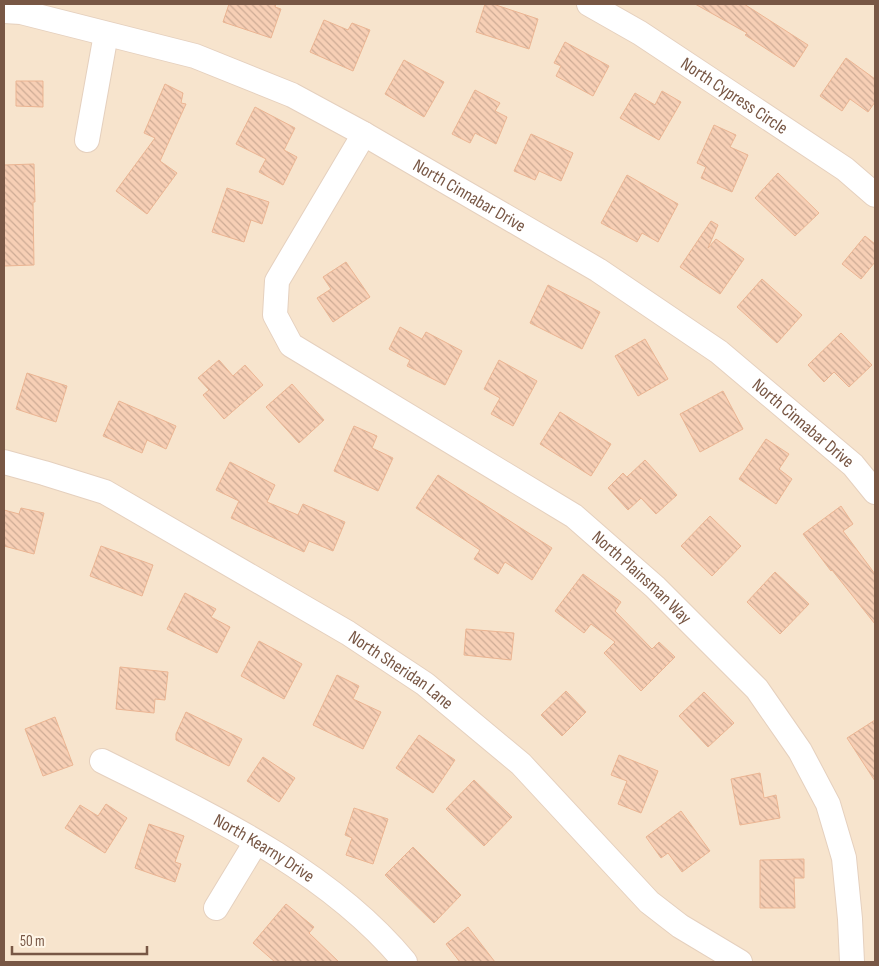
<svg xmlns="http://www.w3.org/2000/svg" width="879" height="966" font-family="'Sofia Sans Condensed',sans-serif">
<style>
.residential{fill:#f7e4cd}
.building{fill:url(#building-back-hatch);stroke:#ebb593}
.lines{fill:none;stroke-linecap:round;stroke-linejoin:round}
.minor-casing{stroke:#e5d0be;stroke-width:26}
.minor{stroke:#fff;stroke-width:24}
.labels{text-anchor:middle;stroke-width:4;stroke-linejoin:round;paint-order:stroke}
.street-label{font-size:18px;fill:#785745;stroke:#fff6e8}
</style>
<defs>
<pattern id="building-back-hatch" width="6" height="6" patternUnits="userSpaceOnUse" patternTransform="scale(1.25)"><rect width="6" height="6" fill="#f7cfb5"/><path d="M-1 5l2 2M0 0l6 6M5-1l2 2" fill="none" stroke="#cdab95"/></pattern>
</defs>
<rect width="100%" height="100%" fill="#fff3e0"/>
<rect class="residential" x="4" y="4" width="871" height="958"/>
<g class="building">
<polygon points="229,4 276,4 275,7 281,9 271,38 223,22"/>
<polygon points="485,4 493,4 538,19 529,49 476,32"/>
<polygon points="695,4 744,4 808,45 794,67 745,35 747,33"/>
<polygon points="324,20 348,30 352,23 370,30 353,71 310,52"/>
<polygon points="565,42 609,66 593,96 556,76 561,66 554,63"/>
<polygon points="846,58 875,79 875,102 868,112 850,99 842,111 820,96"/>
<polygon points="404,60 444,82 424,117 385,94"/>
<polygon points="16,81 43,81 43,107 16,106"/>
<polygon points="165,84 183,93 181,103 186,104 160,161 177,173 147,214 116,191 155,138 144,133"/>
<polygon points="475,90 500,103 495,111 507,117 496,144 475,133 470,143 452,134"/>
<polygon points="662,91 681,102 659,140 620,118 635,93 655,105"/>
<polygon points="255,107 295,128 284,150 297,157 283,185 259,172 266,159 236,144"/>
<polygon points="714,125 736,135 730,147 748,155 732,192 701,178 706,167 697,163"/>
<polygon points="531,134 573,153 561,181 539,171 535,180 514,171"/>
<polygon points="34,164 35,202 33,202 34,265 4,266 4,165"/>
<polygon points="778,173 819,213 795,236 755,198"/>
<polygon points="627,175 678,204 658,242 642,233 637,242 601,223"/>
<polygon points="227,188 269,202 262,224 251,220 244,242 212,232"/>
<polygon points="711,221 718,225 708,248 716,239 744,259 720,294 680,267"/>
<polygon points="865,236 875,244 875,262 861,279 842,264"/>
<polygon points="346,262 370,297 333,322 317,298 331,289 323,277"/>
<polygon points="762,279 802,315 777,343 737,307"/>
<polygon points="548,285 600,312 582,349 530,323"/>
<polygon points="400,327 422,339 426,332 462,351 445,385 407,366 410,360 389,349"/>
<polygon points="841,333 872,365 849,387 834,372 824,382 808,365"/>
<polygon points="645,339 668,379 638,396 615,356"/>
<polygon points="219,360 233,376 245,365 263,385 224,419 203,395 209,390 198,378"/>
<polygon points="499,360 537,381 513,426 491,414 500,398 484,389"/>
<polygon points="27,373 67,386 56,422 16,409"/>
<polygon points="292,384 324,420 299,443 266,407"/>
<polygon points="723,391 743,429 700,452 680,414"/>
<polygon points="119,401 176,426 166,449 147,440 142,453 103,436"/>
<polygon points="560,412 611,444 591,476 540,444"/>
<polygon points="354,426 377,436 372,448 393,458 378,491 334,471"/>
<polygon points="766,439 789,454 779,469 792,479 776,504 739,479"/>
<polygon points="645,460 677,495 656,514 641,498 628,510 608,488 623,473 627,477"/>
<polygon points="230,462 275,485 267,502 298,515 303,504 345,522 333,551 309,541 304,552 231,518 239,501 216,490"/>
<polygon points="438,475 552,548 532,580 505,562 498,574 474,559 480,550 416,508"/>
<polygon points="841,506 853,524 843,531 875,574 875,624 832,570 831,571 803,534"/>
<polygon points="21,508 44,513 34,554 4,546 4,510 19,514"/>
<polygon points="710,516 741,546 712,576 681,546"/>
<polygon points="101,546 153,565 142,596 90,576"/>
<polygon points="775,572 809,604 780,634 747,602"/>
<polygon points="583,574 621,602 615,611 652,649 659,642 675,657 641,691 604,653 615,642 591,624 584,633 555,611"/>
<polygon points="185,593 216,609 211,617 230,627 217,653 167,629"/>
<polygon points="466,629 514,633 511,660 464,655"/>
<polygon points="259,641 302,664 284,699 241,676"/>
<polygon points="120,667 168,672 165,700 155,699 154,713 116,709"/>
<polygon points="337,675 359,686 353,699 381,712 363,749 313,725"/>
<polygon points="566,691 586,712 562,736 541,715"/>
<polygon points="704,692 734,723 708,747 679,716"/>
<polygon points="186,712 242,739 229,766 176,740 176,734"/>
<polygon points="55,717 73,765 43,776 25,729"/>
<polygon points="875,720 875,781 847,738"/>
<polygon points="419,735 455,760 433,793 396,768"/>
<polygon points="619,755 658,771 641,813 618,804 627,781 611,775"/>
<polygon points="263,757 295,778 279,802 247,781"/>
<polygon points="760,773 764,798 776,795 780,818 740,825 731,779"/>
<polygon points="474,780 512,817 484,846 446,809"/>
<polygon points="106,804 127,818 105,853 65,828 80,805 98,816"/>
<polygon points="354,808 388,819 373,864 346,855 352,838 345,835"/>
<polygon points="681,811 710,851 682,872 668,853 661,858 646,837"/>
<polygon points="149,824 184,836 175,862 181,864 175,882 135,868"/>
<polygon points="413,847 461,895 434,923 385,875"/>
<polygon points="804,859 804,878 794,878 795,908 760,908 760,860"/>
<polygon points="286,904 314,927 309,933 339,962 275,962 253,943"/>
<polygon points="468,927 495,962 460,962 446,944"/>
</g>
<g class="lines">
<g class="minor-casing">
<g id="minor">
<path id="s1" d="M589,4L640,33L845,169L875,195"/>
<path id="s2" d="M4,11L21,12L195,56L292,95L364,134L598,270L719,352L853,465L875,492"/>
<path id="s3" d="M364,134L277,281L275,315L291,345L574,516L655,587L757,689L800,751L828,804L844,858L850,919L852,962"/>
<polyline points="87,140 106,34"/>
<path id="s4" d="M4,462L44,473L105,492L348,633L425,684L521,764L649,902L680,926L740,962"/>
<path id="s5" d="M102,761C208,814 328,869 405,962"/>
<polyline points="216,908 256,842"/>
</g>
</g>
<use href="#minor" class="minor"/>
</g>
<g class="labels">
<g class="street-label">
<text dy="6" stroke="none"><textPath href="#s1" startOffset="172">North Cypress Circle</textPath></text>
<text dy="6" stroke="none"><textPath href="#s2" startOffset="505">North Cinnabar Drive</textPath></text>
<text dy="6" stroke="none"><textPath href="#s2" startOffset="910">North Cinnabar Drive</textPath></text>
<text dy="6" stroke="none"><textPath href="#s3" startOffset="661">North Plainsman Way</textPath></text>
<text dy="6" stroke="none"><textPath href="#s4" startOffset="451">North Sheridan Lane</textPath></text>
<text dy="6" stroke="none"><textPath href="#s5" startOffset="184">North Kearny Drive</textPath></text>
</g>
</g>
<rect width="879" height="966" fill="none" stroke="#785745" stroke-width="10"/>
<path d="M12 946v8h135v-8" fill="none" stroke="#785745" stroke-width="2.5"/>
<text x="20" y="946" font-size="15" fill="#785745" stroke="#fff6e8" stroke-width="4" paint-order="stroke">50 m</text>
</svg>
